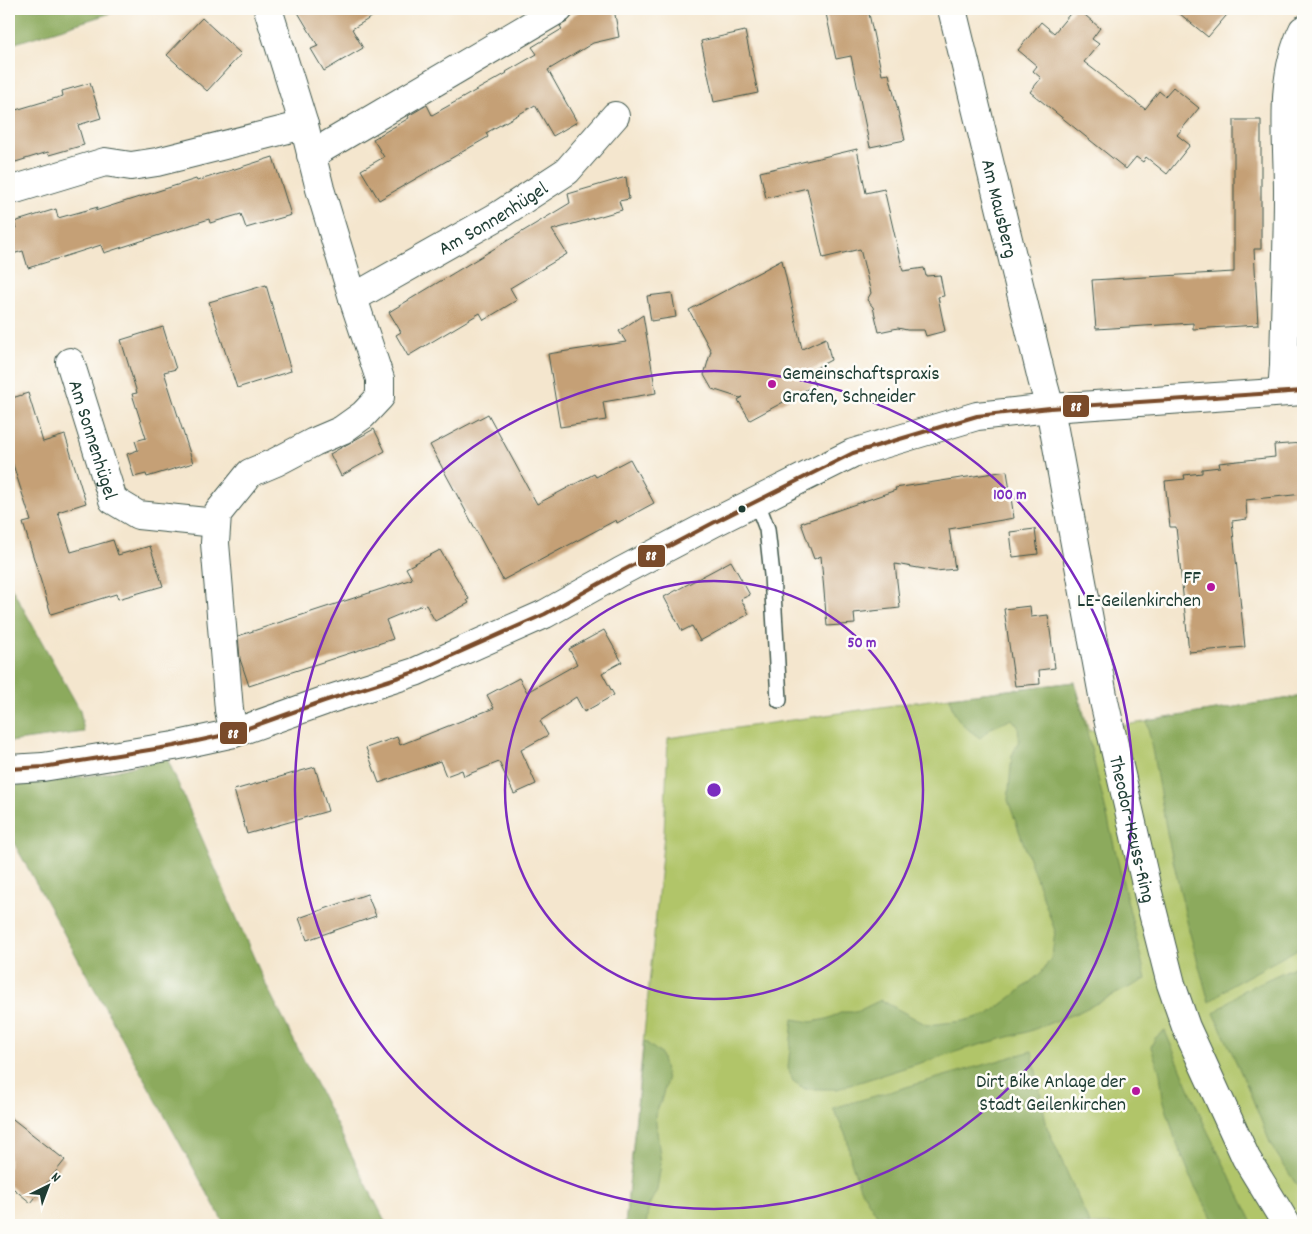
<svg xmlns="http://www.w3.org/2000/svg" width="1312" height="1234" font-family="Dekko,sans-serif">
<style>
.green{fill:#b1c569;stroke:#68814e}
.forest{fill:#8caa5d;stroke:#567448}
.building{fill:#c5a076}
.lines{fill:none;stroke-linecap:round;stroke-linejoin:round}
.service-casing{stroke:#3f564b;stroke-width:18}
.minor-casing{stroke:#3f564b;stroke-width:30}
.tertiary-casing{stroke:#3f564b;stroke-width:30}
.secondary-casing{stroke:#3f564b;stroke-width:30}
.service{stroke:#fff;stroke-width:15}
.minor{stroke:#fff;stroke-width:28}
.tertiary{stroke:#fff;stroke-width:28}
.secondary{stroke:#fff;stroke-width:28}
.bus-1-casing{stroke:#fdfcf7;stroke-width:8}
.bus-1{stroke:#7a4b2a;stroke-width:4}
.ring{fill:none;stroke:#7b2cbf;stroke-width:2.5}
.poi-dot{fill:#b5179e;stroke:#fdfcf7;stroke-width:2}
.bus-dot{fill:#1f3d34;stroke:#fdfcf7;stroke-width:2}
.labels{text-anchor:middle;stroke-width:5;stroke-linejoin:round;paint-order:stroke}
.street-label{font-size:20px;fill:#1f3d34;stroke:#fdfcf7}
.poi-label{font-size:20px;fill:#1f3d34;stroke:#fdfcf7;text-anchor:end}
.centre{fill:#7b2cbf;stroke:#fdfcf7;stroke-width:2.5}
.ring-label{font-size:15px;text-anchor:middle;font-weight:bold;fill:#7b2cbf;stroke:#fdfcf7;stroke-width:5;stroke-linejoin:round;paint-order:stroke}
.line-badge{stroke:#fdfcf7;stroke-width:2}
.badge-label{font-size:14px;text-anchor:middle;font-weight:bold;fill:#fff}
</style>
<rect width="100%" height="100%" fill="#fdfcf7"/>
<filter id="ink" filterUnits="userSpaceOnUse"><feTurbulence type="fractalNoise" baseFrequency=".02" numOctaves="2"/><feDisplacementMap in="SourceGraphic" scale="10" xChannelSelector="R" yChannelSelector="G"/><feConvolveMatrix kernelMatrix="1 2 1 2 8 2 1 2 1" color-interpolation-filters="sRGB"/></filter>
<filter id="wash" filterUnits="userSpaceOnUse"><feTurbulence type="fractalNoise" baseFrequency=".0096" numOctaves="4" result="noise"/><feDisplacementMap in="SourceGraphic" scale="20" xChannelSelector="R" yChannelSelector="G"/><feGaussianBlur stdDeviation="1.12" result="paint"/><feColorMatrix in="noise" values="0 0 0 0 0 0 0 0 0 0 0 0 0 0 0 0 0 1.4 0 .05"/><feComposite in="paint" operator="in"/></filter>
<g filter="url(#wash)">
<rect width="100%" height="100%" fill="#f4e6ce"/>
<polygon class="green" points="1075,682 1089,731 1303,696 1303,1225 625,1225 664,834 668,738 950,697"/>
<g class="forest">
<polygon points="9,9 124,9 9,45"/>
<polygon points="9,583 80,710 84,732 9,742"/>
<path d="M1075,682L1146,979L1079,1012L1027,1032L968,1048L837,1089H805L793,1081L788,1068L793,1019L811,1022L827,1019L843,1012H856L881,1000L927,1025L963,1021L989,1014L1013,996L1041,973L1052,957L1055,931L1008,800L1012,756L1019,740L1018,726L1012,719L991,728L980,738C964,727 952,717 950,697Z"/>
<polygon points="1303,696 1303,946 1232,985 1209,1002 1189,930 1168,838 1147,721"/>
<polygon points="167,758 265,983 387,1225 225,1225 9,834 9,790 21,784 103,774"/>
<polygon points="1303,963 1303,1195 1271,1145 1248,1088 1214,1013 1242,991"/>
<polygon points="1165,1031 1205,1126 1254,1225 1216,1225 1194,1185 1175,1138 1163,1098 1160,1073 1151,1047 1155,1038"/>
<polygon points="644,1041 661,1054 667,1080 661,1101 655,1115 661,1164 657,1190 649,1205 646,1225 625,1225"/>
<polygon points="1032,1051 1047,1127 1090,1225 880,1225 877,1215 860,1188 851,1161 847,1138 833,1108"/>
</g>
<g id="blocks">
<g class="building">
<polygon points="296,9 385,9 352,29 363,48 324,71 311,49 318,46"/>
<polygon points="583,9 614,9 619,37 593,43 548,70 577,122 553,136 535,105 486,133 488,137 379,200 361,170 384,157 373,139 409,118 408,116 427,105 432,115 507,73 506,72 537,54 532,47 562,29 560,26 567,22 573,15"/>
<polygon points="825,9 868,9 882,75 889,74 905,140 870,147 851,56 836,59"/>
<polygon points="1074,9 1078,9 1100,28 1092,39 1099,44 1084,62 1145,109 1159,91 1165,96 1173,87 1199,108 1177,135 1190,145 1167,174 1146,157 1143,162 1136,157 1126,169 1030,92 1041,78 1033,71 1037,66 1018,50 1041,22 1054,33"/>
<polygon points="1174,9 1232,9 1208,37"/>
<polygon points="202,18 241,54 207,91 167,55"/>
<polygon points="745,31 758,93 714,102 701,41"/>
<polygon points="90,83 101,118 78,125 84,145 49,155 48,152 9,164 9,112 63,96 62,91"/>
<polygon points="1234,120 1261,120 1261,249 1254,249 1258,325 1193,329 1193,323 1096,329 1092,280 1234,272"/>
<polygon points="857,149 866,193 884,189 903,271 924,268 926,276 940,275 944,296 938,297 945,331 926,336 924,330 907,330 898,328 879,332 873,307 867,300 871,293 860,249 823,258 807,188 766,198 760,172"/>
<polygon points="273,157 291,215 246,228 241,214 210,223 209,219 104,253 101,245 28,268 23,251 9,255 9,230 16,228 14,222 56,209 58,218 98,207 95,211 196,179 197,181"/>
<polygon points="626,177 629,199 619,201 622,210 552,230 567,254 510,288 517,300 484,320 480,313 408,356 396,335 401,332 389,312 570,203 568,194"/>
<polygon points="782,260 802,349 826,338 831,360 808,372 815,385 750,420 738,400 743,397 740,398 712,389 704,375 711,351 689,310"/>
<polygon points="266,285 291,371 237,388 209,302"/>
<polygon points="672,293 676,317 651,321 647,296"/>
<polygon points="643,315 656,393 603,402 606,420 560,427 548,354 626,342 619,331"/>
<polygon points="163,327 176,369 164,372 193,463 147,477 146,474 134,477 127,454 138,450 135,441 146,438 132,394 137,393 121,340"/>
<polygon points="28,393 43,442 65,435 86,503 58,512 71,552 113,540 118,555 150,546 163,586 118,599 116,594 51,614 23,523 31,521 9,452 9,399"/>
<polygon points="488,414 537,504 594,474 596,477 630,459 654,503 617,523 616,520 503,580 430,445"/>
<polygon points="374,429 385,451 341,476 330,454"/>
<polygon points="1303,443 1303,494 1246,500 1247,519 1232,521 1245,647 1189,652 1176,527 1170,527 1165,481 1185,479 1184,475 1202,473 1202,469 1220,467 1219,463 1275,457 1274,445"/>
<polygon points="1007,471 1014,518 949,529 955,569 936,571 895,564 900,608 854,613 855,624 827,626 821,556 814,559 801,523 896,490 895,488"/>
<polygon points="1035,529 1038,554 1013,557 1010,532"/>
<polygon points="440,550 469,599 467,600 469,603 435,621 426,605 423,606 422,605 386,620 393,639 249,686 240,659 238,636 412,579 406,568"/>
<polygon points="731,561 750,595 741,599 749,614 700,641 692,626 682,631 664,597"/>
<polygon points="1030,606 1031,617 1048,615 1055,668 1039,670 1040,684 1015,686 1004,609"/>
<polygon points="604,630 622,662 602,673 614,695 584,712 576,697 540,721 548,735 521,750 536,784 514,794 499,762 464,776 462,770 446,776 440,761 379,783 366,748 397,737 400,745 494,708 487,695 519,678 527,692 577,664 569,649"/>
<polygon points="315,767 328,811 247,834 234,790"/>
<polygon points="367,894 376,916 307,940 299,918"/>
<polygon points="9,1116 65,1160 31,1203 9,1185"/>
</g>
</g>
</g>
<g filter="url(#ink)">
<use href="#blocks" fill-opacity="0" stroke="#3f564b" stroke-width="1"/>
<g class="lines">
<g class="service-casing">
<polyline id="service" points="756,500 767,529 772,575 779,700"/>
</g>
<g class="minor-casing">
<g id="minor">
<polyline points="311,155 559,9"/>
<polyline points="9,191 105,162 131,166 157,162 304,125"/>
<path id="s1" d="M353,298L498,216L567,171L615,116"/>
<path id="s2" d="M70,362L113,500L138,515L216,523"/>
<path d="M1282,392L1284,365C1285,307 1288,249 1288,191C1288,138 1279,79 1303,30"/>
<polyline points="234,733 229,710 215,543 217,514 250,473 276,462 314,442 342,430 363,415 380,397 380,379 353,298 320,189 304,125 268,9"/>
</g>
</g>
<g class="tertiary-casing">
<polyline id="tertiary" points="1050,408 1303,391"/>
</g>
<g class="secondary-casing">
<g id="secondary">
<path id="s3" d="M952,9L1042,379L1050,408L1104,701L1148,893L1171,984L1186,1027L1246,1158L1287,1225"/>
<polyline points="9,769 43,767 174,746 234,733 324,701 415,672 545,614 620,572 713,523 853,453 977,416 1050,408"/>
</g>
</g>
<use href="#service" class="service"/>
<use href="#minor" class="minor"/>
<use href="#tertiary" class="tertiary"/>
<use href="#secondary" class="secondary"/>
<g class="bus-1-casing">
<polyline id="bus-1" points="9,769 43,767 174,746 234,733 324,701 415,672 545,614 620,572 713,523 853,453 977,416 1050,408 1303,391"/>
</g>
<use href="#bus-1" class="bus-1"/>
</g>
</g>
<g class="ring">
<circle cx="714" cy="790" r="209"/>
<circle cx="714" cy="790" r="419"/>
</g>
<g class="poi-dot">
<circle cx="772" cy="384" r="5"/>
<circle cx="1211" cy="587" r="5"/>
<circle cx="1136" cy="1091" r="5"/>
</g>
<circle class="bus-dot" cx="742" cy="509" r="4.5"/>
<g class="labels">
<g class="street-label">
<text dy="7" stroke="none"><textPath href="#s3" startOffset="205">Am Mausberg</textPath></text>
<text dy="7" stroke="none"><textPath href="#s1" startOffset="161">Am Sonnenhügel</textPath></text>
<text dy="7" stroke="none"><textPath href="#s2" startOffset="81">Am Sonnenhügel</textPath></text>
<text dy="7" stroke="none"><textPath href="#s3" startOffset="840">Theodor-Heuss-Ring</textPath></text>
</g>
<g class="poi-label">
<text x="782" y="379" text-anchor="start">Gemeinschaftspraxis<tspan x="782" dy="23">Grafen, Schneider</tspan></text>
<text x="1201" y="583">FF<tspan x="1201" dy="23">LE-Geilenkirchen</tspan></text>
<text x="1126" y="1087">Dirt Bike Anlage der<tspan x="1126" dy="23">Stadt Geilenkirchen</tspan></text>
</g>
</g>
<circle cx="714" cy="790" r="8" class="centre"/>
<g class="ring-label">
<text x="1010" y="499">100 m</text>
<text x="862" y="647">50 m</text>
</g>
<g class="line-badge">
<rect x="1062" y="394" width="28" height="24" rx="5" fill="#7a4b2a"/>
<rect x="637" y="544" width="29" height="24" rx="5" fill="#7a4b2a"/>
<rect x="219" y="721" width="29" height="24" rx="5" fill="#7a4b2a"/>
</g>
<g class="badge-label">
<text x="1076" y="411">88</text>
<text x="651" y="560">88</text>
<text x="233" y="738">88</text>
</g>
<rect width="1312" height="1234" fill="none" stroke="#fdfcf7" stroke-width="30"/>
<g transform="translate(48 1186) rotate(42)" stroke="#fdfcf7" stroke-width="4" paint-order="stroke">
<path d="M0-4L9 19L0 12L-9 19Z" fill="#1f3d34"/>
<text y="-8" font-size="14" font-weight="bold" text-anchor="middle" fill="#1f3d34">N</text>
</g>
</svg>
